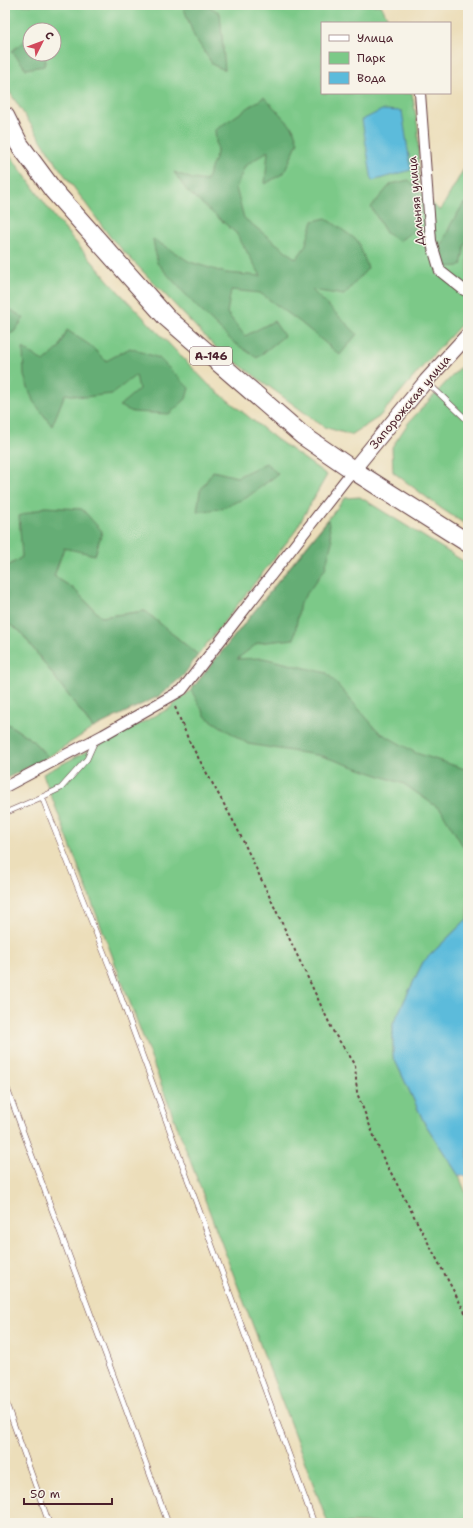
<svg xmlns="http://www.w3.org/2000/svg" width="473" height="1528" font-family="'Shantell Sans',sans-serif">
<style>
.green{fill:#7cc988;stroke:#63745a;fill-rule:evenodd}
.forest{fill:#65ad74;stroke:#586650}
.water{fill:#5cbbdb;stroke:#536d83}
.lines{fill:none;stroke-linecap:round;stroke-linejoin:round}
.lane-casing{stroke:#623c40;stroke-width:6}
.street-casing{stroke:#623c40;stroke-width:12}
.secondary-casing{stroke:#623c40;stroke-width:16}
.highway-casing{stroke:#623c40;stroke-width:20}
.path{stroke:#623c40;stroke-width:2;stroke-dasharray:3 3;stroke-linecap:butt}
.lane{stroke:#fff;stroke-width:5}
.street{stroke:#fff;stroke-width:10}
.secondary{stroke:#fff;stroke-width:14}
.highway{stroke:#fff;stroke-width:18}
.labels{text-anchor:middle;stroke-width:3;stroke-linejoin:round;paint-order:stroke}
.shield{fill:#f7f3e8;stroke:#7e5f64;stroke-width:1}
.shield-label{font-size:11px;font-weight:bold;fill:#4a1f2b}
.street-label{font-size:12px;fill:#4a1f2b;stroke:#f7f3e8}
</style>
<rect width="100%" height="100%" fill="#f7f3e8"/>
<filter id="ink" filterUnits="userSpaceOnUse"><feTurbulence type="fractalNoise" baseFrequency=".025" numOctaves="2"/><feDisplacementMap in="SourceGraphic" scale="8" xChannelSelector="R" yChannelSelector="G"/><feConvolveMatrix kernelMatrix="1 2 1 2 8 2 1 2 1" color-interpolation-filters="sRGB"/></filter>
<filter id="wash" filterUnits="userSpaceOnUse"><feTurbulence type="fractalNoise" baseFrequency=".012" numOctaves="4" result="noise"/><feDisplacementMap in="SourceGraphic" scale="16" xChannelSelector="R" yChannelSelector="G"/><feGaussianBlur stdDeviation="0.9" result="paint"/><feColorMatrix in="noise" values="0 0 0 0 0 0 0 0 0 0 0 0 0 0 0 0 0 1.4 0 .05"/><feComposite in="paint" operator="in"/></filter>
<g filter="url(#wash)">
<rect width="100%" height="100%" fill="#ecdeba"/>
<g class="green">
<path d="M5,5H381L390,23H322V93H412L418,128L419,190L440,211L466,165L468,167V317L424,365L379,417L351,435L324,427L214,346L111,238L58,166L5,85ZM30,30H54V54H30Z"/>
<polygon points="5,148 56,219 113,286 209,385 275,438 327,475 294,533 198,655 145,611 101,617 74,589 54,576 64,547 95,555 102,531 22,557 5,568"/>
<polygon points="468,359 468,526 442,509 393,472 392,447 409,422"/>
<polygon points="360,497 468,564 468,918 423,962 393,1024 393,1056 424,1122 459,1176 468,1198 468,1523 328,1523 43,774 170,708 191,690 345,498"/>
<polygon points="5,622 20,631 93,728 48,757 32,740 5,722"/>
</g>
<g class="forest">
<polygon points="207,5 220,13 225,70 213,65 194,36 183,6"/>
<polygon points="30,36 30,54 47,54 44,66 26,69 12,51"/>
<polygon points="264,97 293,128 298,142 284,173 265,184 268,151 245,166 236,188 244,218 296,259 305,247 313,221 326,218 358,241 368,268 344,295 312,290 357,334 340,355 300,322 260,293 231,290 227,313 245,336 274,321 284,336 257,358 233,342 197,307 157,263 153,239 190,262 226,273 261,276 236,233 187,191 174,172 192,179 206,181 217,153 215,130"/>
<polygon points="409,180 419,190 420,211 414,231 399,241 386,233 371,207 391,184"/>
<polygon points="464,203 468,206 468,241 465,244 461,266 444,267 440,249 451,224"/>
<polygon points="5,306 24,318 14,332 5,336"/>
<polygon points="67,330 91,346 106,361 130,348 159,358 189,388 186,399 169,414 133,412 119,406 139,389 136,375 112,394 85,397 65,394 52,426 33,401 24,376 23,348 44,362 59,348"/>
<polygon points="266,463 278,474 246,498 219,509 197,512 200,491 213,471 237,477"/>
<polygon points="45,507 82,509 102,531 95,555 64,548 54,576 74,589 101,617 145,611 198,655 183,676 159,696 93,728 20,631 5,622 5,568 22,557 19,516"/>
<polygon points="328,520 332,542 325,569 300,603 294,639 258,643 237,659 263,658 327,673 379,732 416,753 468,770 468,849 464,848 441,810 404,784 322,756 248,744 206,717 191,690"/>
<polygon points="5,722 32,740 48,757 5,779"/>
</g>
<g class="water">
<polygon points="382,110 402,111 411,170 372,181 362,120"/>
<polygon points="468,918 468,1176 459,1176 424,1122 393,1056 393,1024 423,962"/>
</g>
</g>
<g filter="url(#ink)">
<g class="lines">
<g class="lane-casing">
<g id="lane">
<polyline points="426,381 468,421"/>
<polyline points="42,797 112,973 314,1523"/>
<polyline points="5,813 42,797 61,788 87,759 95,741"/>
<polyline points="5,1083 168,1523"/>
<polyline points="5,1400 49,1523"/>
</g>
</g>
<g class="street-casing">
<g id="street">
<polyline points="420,93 431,241 440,271 464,290 468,292"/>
<polyline points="5,787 103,735 182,690 353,470"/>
</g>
</g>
<g class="secondary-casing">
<polyline id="secondary" points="353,470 426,381 468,335"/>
</g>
<g class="highway-casing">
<polyline id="highway" points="5,116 19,144 53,190 166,317 302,435 353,470 468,543"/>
</g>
<polyline class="path" points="175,707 189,741 236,826 334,1033 355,1064 357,1093 381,1154 468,1318"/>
<use href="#lane" class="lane"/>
<use href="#street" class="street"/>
<use href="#secondary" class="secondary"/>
<use href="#highway" class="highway"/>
</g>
</g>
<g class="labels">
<rect class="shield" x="190" y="347" width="42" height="18" rx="3"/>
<g class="shield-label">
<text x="211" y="360">А-146</text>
</g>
<g class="street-label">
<text transform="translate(416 201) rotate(-95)" y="4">Дальняя улица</text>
<text transform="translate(410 402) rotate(-50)" y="4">Запорожская улица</text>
</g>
</g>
<rect width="473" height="1528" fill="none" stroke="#f7f3e8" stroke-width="20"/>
<rect x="321" y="22" width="130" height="72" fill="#f7f3e8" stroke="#b29e9c"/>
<rect x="329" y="35" width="20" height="6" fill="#ffffff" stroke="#b29e9c"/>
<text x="357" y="42" font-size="12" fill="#4a1f2b">Улица</text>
<rect x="329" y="52" width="20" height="12" fill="#7cc988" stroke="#b29e9c"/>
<text x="357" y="62" font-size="12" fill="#4a1f2b">Парк</text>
<rect x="329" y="72" width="20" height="12" fill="#5cbbdb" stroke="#b29e9c"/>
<text x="357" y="82" font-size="12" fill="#4a1f2b">Вода</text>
<g transform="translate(42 42) rotate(48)"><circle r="19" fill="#f7f3e8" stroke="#b29e9c"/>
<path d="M0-3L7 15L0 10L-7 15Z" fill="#d1495b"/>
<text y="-6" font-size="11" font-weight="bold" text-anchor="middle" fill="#4a1f2b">С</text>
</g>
<path d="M24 1498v6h88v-6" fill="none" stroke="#4a1f2b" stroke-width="2"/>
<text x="30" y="1498" font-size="12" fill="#4a1f2b" stroke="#f7f3e8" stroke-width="3" paint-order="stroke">50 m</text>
</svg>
